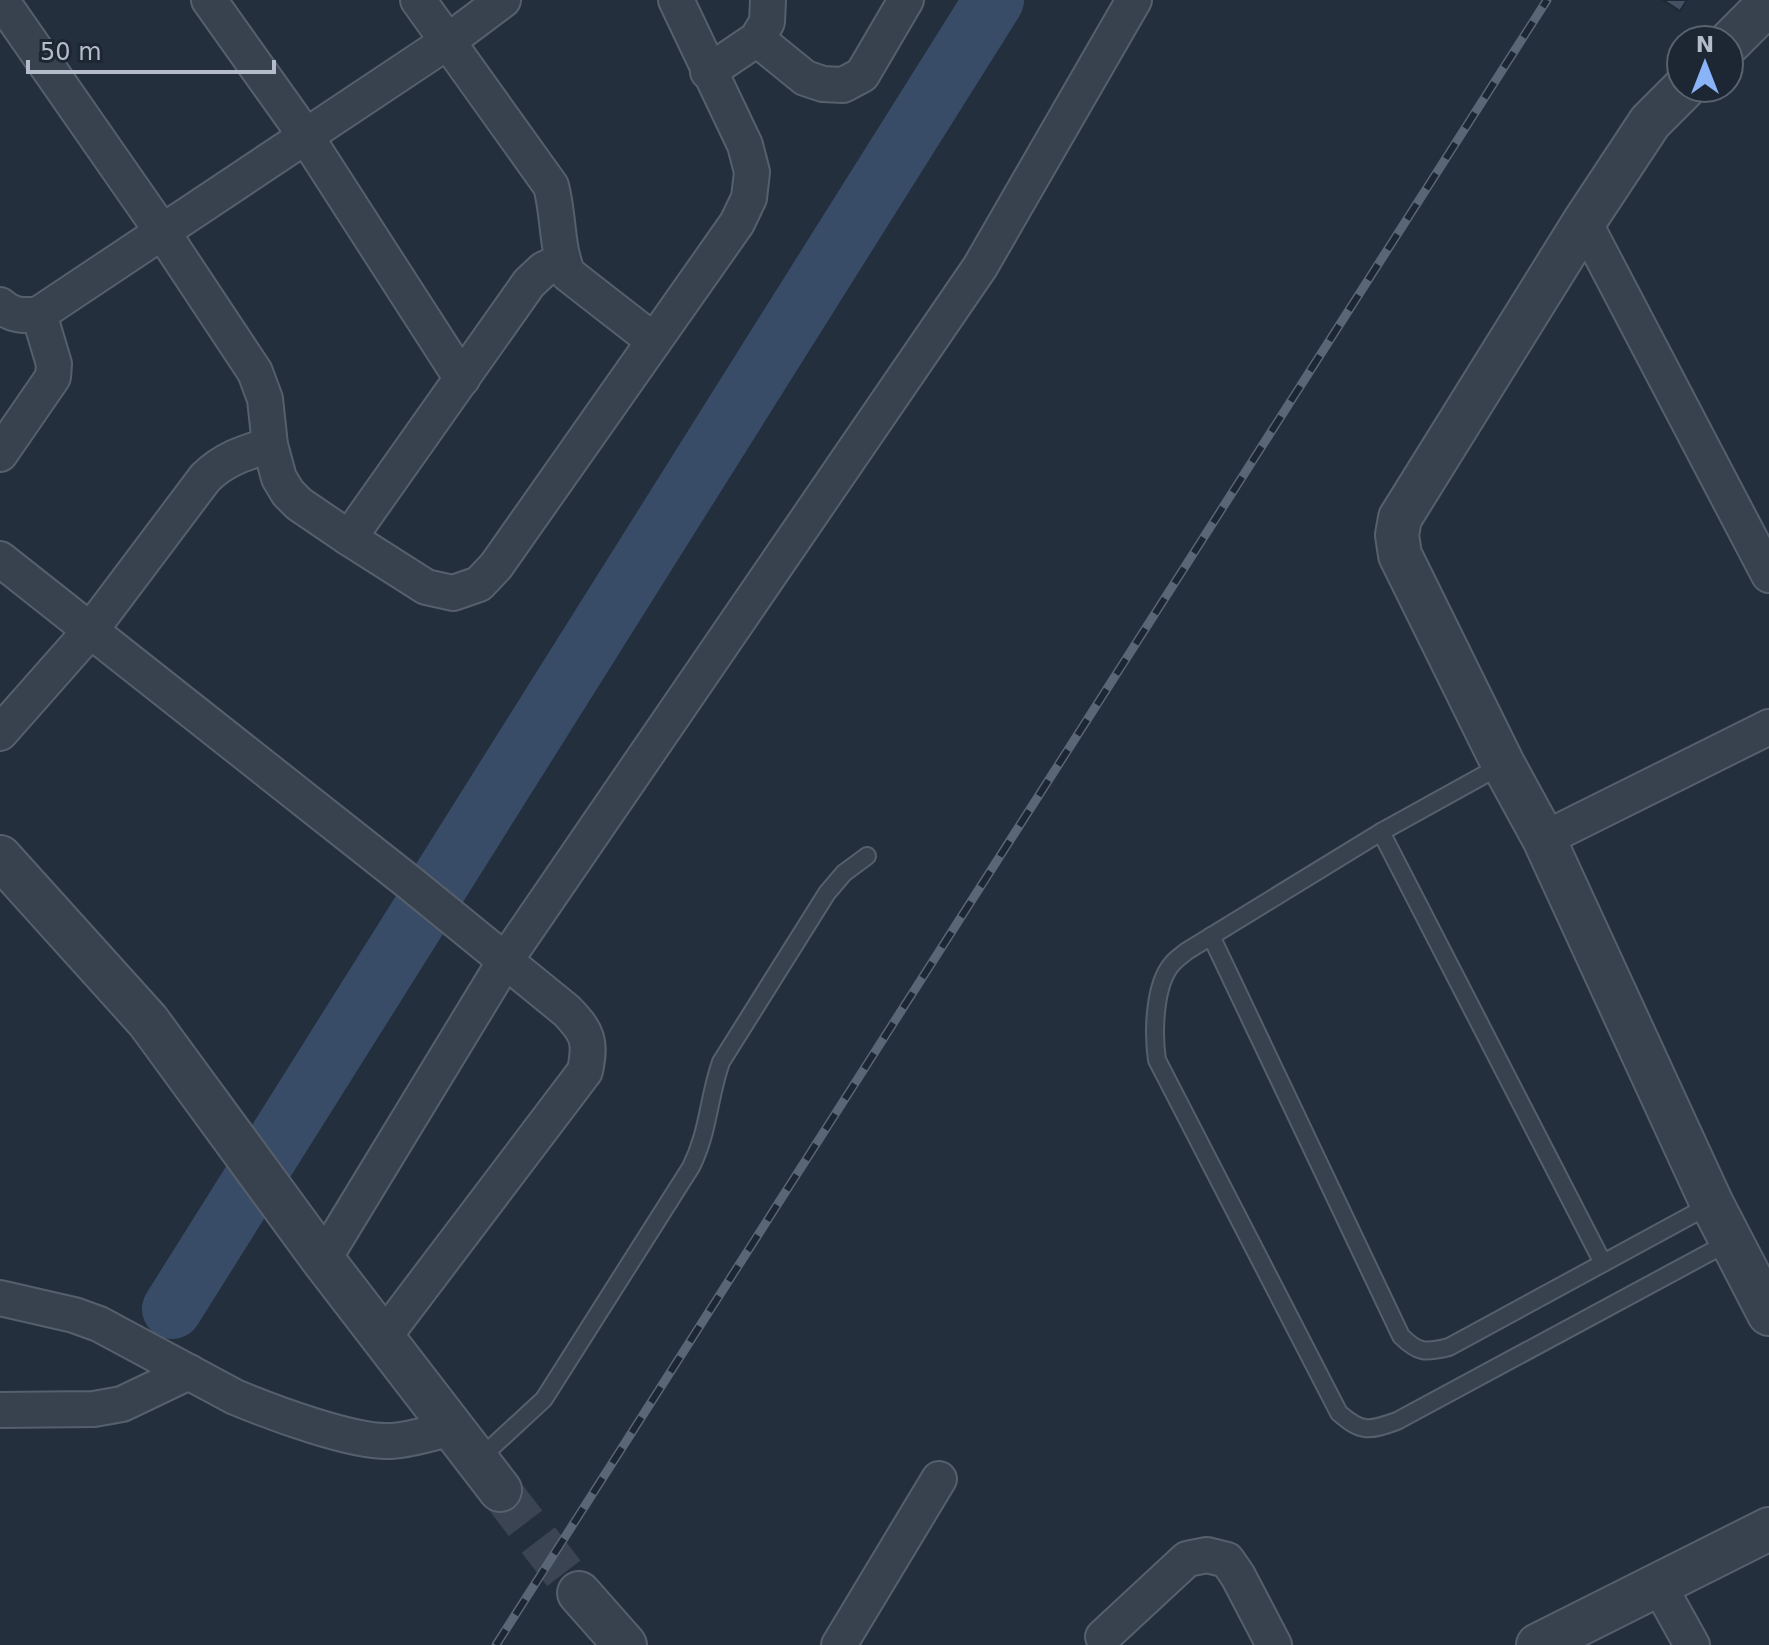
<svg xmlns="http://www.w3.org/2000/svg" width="1769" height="1645" font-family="'DejaVu Sans',sans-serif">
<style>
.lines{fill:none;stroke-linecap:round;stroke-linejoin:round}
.river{stroke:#394c67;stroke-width:60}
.building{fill:#455162;stroke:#1f2835;stroke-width:2}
.tertiary-tunnel{stroke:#3a4453;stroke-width:42;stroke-dasharray:42 21;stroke-linecap:butt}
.service-casing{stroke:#565f6c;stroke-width:20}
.minor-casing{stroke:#565f6c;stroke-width:38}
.tertiary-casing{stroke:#565f6c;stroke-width:46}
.service{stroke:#38414e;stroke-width:16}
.minor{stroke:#38414e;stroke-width:34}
.tertiary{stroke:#38414e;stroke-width:42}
.rail-casing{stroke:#5a6575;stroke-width:9}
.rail{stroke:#1d2633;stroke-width:6;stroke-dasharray:18;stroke-linecap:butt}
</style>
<rect width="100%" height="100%" fill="#242f3e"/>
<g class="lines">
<polyline class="river" points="172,1309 994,0"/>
</g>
<polygon class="building" points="1663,0 1687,0 1680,11"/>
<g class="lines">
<polyline class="tertiary-tunnel" points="500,1490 579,1593"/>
<g class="service-casing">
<g id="service">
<path d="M1502,765L1381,832L1187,951C1182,955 1176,959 1172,964C1154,985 1153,1033 1157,1060L1339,1413C1362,1433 1369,1431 1397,1421L1729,1242"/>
<polyline points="1381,832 1603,1263"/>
<path d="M1211,936L1401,1336C1418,1353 1425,1353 1449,1347L1710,1205"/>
<path d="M478,1460L544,1399L691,1167C709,1131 708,1099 721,1062L827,893L844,873L867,856"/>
</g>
</g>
<g class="minor-casing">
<g id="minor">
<polyline points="1,0 161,230 255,372 265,399 270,445 279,478 288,493 299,504 349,538 426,587 453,593 479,584 496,566 737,223 749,198 752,172 745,145 676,0"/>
<polyline points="209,0 305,135 462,379"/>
<path d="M418,0L551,186C559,215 556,247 568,274L654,341"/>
<polyline points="757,39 805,78 823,84 843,85 862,75 906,0"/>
<polyline points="708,72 757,39 767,22 768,0"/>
<polyline points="1584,222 1769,575"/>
<path d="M0,305C12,316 23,316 39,314L447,42L503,0"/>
<polyline points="0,454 53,377 54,364 39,314"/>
<polyline points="349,538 529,283 544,269 562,261"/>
<path d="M0,559L410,883L567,1011C588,1033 591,1041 585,1071L383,1338"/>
<path d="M0,733L90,631L205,478C224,459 244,453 270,445"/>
<polyline points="1544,839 1769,727"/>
<polyline points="323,1260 505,961 980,267 1134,0"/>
<path d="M0,1298L74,1315L99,1324L235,1397C271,1412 353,1443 391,1441C411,1440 432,1433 452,1428"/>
<polyline points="0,1410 94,1409 122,1404 189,1372"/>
<polyline points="1658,1584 1692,1645"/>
<polyline points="1103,1637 1187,1559 1207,1555 1227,1560 1238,1576 1274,1645"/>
<polyline points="839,1645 939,1479"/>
</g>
</g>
<g class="tertiary-casing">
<g id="tertiary">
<polyline points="1729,43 1769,3"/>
<polyline points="1684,88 1650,122 1584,222 1400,518 1397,535 1400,555 1503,764 1544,839 1712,1204 1769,1314"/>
<polyline points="0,857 148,1021 323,1260 500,1490"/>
<polyline points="579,1593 625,1645"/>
<polyline points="1538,1645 1769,1529"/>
</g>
</g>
<use href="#service" class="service"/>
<use href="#minor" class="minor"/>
<use href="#tertiary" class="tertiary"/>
<g class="rail-casing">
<polyline id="rail" points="496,1645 1547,0"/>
</g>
<use href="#rail" class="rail"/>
</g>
<g transform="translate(1705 64)"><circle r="38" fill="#1d2633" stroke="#59626f" stroke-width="2"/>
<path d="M0-6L14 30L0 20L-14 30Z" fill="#8ab4f8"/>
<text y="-12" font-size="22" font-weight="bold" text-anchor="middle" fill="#b4bcc9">N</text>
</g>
<path d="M28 60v12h246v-12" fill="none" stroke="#b4bcc9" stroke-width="4"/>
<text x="40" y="60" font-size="24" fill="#b4bcc9" stroke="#1d2633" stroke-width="6" paint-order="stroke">50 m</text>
</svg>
